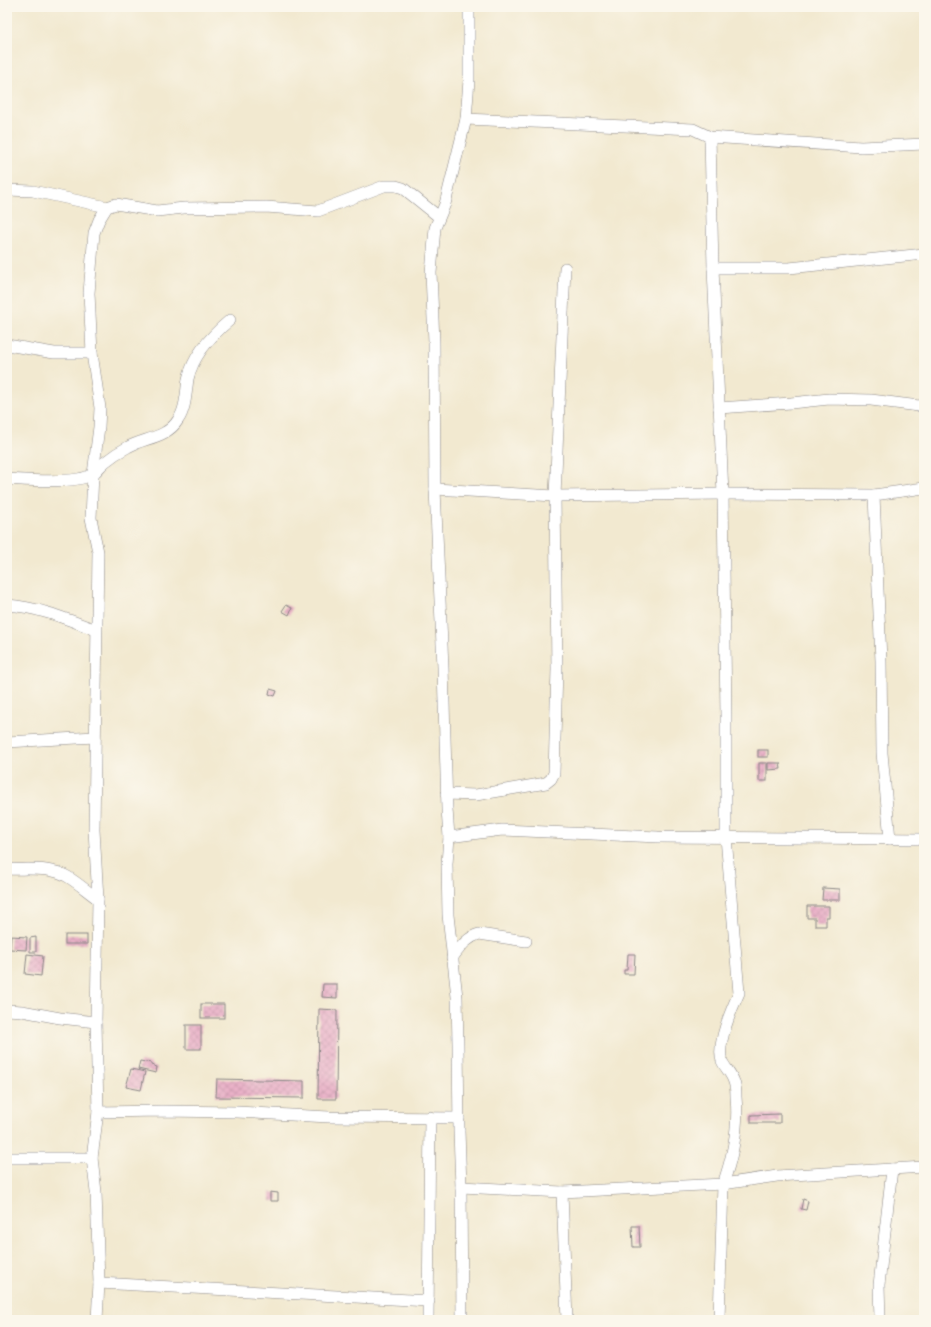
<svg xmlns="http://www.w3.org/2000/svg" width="931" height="1327" font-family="'IM FELL DW Pica',serif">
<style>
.building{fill:url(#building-cross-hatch)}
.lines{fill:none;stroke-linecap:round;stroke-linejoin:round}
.minor-casing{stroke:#8a8686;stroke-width:12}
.minor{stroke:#fff;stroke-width:11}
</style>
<defs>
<pattern id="building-cross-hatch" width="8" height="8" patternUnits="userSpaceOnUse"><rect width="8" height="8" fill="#e9b1c7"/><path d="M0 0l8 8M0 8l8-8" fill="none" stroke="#c898ac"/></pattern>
</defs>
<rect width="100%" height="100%" fill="#fbf7ec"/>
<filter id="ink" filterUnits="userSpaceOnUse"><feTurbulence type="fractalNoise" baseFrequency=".025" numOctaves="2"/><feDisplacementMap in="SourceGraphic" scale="8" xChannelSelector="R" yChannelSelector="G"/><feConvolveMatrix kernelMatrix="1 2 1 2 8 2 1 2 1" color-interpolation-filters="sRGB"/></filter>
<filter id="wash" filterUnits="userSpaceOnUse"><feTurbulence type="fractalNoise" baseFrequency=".012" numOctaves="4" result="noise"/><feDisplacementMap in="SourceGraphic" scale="16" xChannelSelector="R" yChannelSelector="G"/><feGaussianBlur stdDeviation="0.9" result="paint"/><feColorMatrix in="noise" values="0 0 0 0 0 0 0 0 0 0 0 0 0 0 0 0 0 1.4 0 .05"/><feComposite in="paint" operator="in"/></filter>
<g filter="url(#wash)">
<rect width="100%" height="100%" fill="#f2e9d0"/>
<g id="blocks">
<g class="building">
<polygon points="286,605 292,608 289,615 282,611"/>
<polygon points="270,689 277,691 275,696 269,694"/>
<rect x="758" y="750" width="10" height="7"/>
<rect x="759" y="763" width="8" height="18"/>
<polygon points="768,763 780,763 781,769 768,770"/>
<polygon points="823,888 840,889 840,900 822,900"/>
<polygon points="807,906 829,906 829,917 826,917 826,926 815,926 815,918 807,918"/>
<rect x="65" y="935" width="22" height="9"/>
<polygon points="11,936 27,937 26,950 10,949"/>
<polygon points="36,937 36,952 30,952 30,938"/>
<polygon points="27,954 43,956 41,976 25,974"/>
<polygon points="628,954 635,954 634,974 624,974 624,970 627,970"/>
<polygon points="323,984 337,984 337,998 322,997"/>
<rect x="201" y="1004" width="23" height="14"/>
<polygon points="319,1009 337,1010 336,1099 318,1099"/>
<rect x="186" y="1025" width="15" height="24"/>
<polygon points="140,1061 151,1063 151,1065 157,1067 156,1073 138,1069"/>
<polygon points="131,1069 145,1072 141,1090 126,1087"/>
<polygon points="217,1079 304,1081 304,1098 216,1097"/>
<polygon points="780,1114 780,1123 751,1123 751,1115"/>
<polygon points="270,1192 278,1193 278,1201 270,1201"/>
<polygon points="803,1199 808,1201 806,1210 801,1209"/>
<polygon points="632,1226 639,1226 640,1247 633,1247"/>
</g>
</g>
</g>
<g filter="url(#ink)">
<use href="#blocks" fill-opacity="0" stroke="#8a8686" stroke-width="1"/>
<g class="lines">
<g class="minor-casing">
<g id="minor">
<polyline points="466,119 693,129 710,137 861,147 924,144"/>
<path d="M710,137L713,268L723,494L726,716V837L739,993C732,1008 716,1045 722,1061C725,1068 732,1074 734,1082C736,1087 736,1093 736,1097C739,1128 733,1156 723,1184L719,1320"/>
<polyline points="7,190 33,191 107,207"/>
<polyline points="565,268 555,496 723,494 874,495 924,488"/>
<polyline points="713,268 789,268 924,254"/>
<polyline points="7,345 54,353 92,353"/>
<polyline points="719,408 791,403 829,399 871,400 919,406 924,405"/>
<path d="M7,479C26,480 80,485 94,473C98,470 101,465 105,462C111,457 120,451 128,447C144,438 167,438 178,420C186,409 186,392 188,379C193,355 212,335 230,320"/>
<polyline points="435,489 555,496 557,669 554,773 551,779 546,783 476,795 446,794"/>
<polyline points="874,495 881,661 882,753 890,839"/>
<path d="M7,605C38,607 67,619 96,630"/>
<polyline points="7,742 95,737"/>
<polyline points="449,837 502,830 658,837 924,839"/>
<path d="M7,869C27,870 50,866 68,877C78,883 88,892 98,899"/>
<path d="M452,958C460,948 466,938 479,934L526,941"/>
<polyline points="7,1010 22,1011 60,1018 96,1022"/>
<polyline points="98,1112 162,1111 237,1112 329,1117 459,1118"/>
<polyline points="7,1158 92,1158"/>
<polyline points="461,1187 562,1192 723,1184 777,1176 924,1167"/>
<polyline points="562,1192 567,1320"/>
<polyline points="99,1283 429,1301"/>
<polyline points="97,1320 99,1283 96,1192 92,1158 98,1112 96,1022 98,899 94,830 98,552 91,518 93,474 99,427 100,408 92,353 89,293 94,233 99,220 107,207 116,204 157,211 184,208 266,207 318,211 384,186 396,186 403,188 439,217"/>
<polyline points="428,1320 430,1117"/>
<polyline points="462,1320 461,1187 459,1131 458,1044 457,997 448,915 447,864 449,837 447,809 443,667 435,489 434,342 431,273 435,228 445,204 466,119 469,80 469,7"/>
<polyline points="880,1320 879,1285 892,1169"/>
</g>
</g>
<use href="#minor" class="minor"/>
</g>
</g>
<rect width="931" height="1327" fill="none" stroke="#fbf7ec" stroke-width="24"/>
</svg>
